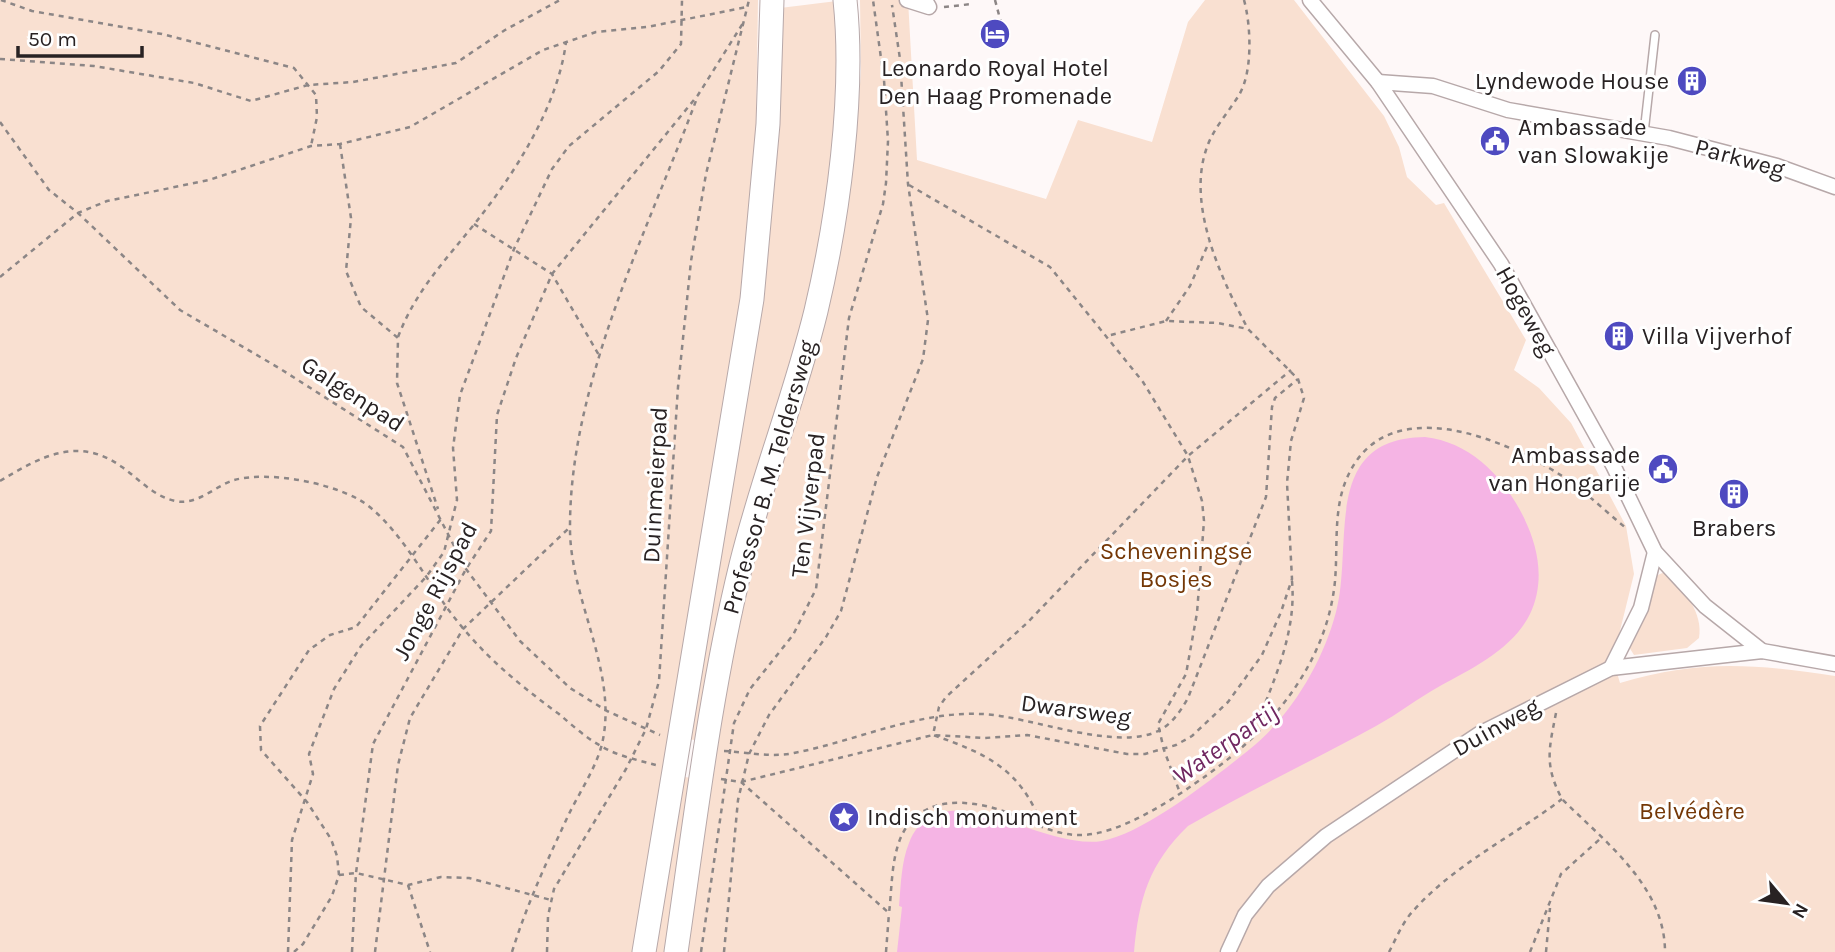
<svg xmlns="http://www.w3.org/2000/svg" width="1835" height="952" font-family="Karla,sans-serif">
<style>
.green{fill:#f9e0d1}
.water{fill:#f5b4e4}
.lines{fill:none;stroke-linecap:round;stroke-linejoin:round}
.lane-casing{stroke:#b7a8a9;stroke-width:10}
.street-casing{stroke:#b7a8a9;stroke-width:17}
.primary-casing{stroke:#b7a8a9;stroke-width:25}
.path{stroke:#8c8686;stroke-width:2.5;stroke-dasharray:5 5;stroke-linecap:butt}
.lane{stroke:#fff;stroke-width:7}
.street{stroke:#fff;stroke-width:14}
.primary{stroke:#fff;stroke-width:23}
.labels{text-anchor:middle;stroke-width:6;stroke-linejoin:round;paint-order:stroke}
.poi-label{font-size:24px;fill:#282223;stroke:#fff;text-anchor:start}
.street-label{font-size:24px;fill:#282223;stroke:#fff}
.park-label{font-size:24px;fill:#743706;stroke:#fff}
.water-label{font-size:26px;font-style:italic;fill:#702761;stroke:#fff}
</style>
<rect width="100%" height="100%" fill="#fef8f8"/>
<g class="green">
<polygon points="0,0 758,0 756,125 744,282 635,952 0,952"/>
<path d="M860,0H908L917,160L1046,199L1078,120L1152,142L1188,22L1205,0H1294L1384,116L1399,147L1407,177L1436,205L1444,203L1526,340L1514,370L1539,388L1571,423L1626,526L1634,574L1613,659L1620,683C1699,659 1755,664 1835,676V952H686L737,623L855,151L861,71Z"/>
<polygon points="837,1 837,79 831,174 817,265 698,741 690,739 758,325 780,8"/>
<path d="M1665,572C1683,587 1704,614 1699,638L1687,648L1634,655L1629,647L1647,611L1655,576Z"/>
<polygon points="684,777 693,778 667,952 654,952"/>
</g>
<path class="water" d="M1425,437C1469,442 1501,474 1521,512C1538,544 1546,580 1530,614C1513,649 1471,669 1440,686C1418,698 1398,714 1376,726C1314,760 1250,790 1188,826C1149,864 1139,898 1134,952H897L902,907L899,906C901,885 901,863 909,843C939,767 1042,851 1102,841C1145,833 1215,777 1250,749C1291,716 1323,662 1336,612C1354,545 1320,438 1425,437Z"/>
<g class="lines">
<g class="lane-casing">
<polyline id="lane" points="1644,133 1655,35"/>
</g>
<g class="street-casing">
<g id="street">
<polyline points="907,0 929,7 925,0"/>
<polyline points="1310,0 1378,82 1501,264 1613,465 1655,552 1705,606 1762,651"/>
<polyline points="1378,82 1433,86 1508,110 1669,138 1777,166 1835,187"/>
<polyline points="1611,668 1641,608 1655,552"/>
<polyline points="1228,952 1245,915 1268,886 1326,836 1479,734 1611,668 1762,651 1835,664"/>
</g>
</g>
<g class="primary-casing">
<g id="primary">
<polyline points="644,952 752,299 768,124 772,0"/>
<path d="M676,952C695,822 710,692 741,565C762,479 795,397 816,311C838,218 855,95 845,0"/>
</g>
</g>
<g class="path">
<polyline points="1,0 32,11 162,34 294,68 316,95 317,117 311,146"/>
<polyline points="995,0 1003,30"/>
<path d="M1244,0C1251,25 1253,72 1239,95C1228,113 1212,130 1206,150C1187,207 1222,280 1248,329"/>
<polyline points="944,7 972,4"/>
<polyline points="0,59 94,66 194,83 251,101 308,85 353,82 456,63 505,30 560,0"/>
<polyline points="0,122 49,190 78,213 180,310 279,368 403,447 466,569 520,641 570,688 607,711 660,735"/>
<polyline points="340,144 351,218 346,271 361,307 398,338 397,383 438,509"/>
<polyline points="909,185 1050,267 1143,382 1188,456 1202,501 1204,521 1197,613 1186,674 1158,724 1164,750 1180,793"/>
<polyline points="474,224 552,274 600,357"/>
<polyline points="0,277 78,213 107,201 209,180 311,146 340,144 410,127 543,50 596,32 647,27 747,7"/>
<polyline points="1166,321 1190,286 1209,242"/>
<path d="M398,337C416,290 445,261 476,222C515,173 558,106 566,42"/>
<path d="M0,481C40,457 78,435 122,467C139,479 153,496 175,501C197,506 215,486 234,480C269,471 326,482 358,499C393,519 422,572 445,605C478,651 514,681 559,714C572,725 586,738 601,746C617,756 638,760 656,765"/>
<path d="M1556,713C1549,749 1544,765 1562,799C1605,842 1665,886 1665,952"/>
<path d="M1251,739C1270,688 1297,637 1292,581"/>
<path d="M724,751C747,752 771,758 794,753C856,741 917,711 982,714C1030,716 1118,753 1160,730C1173,723 1181,710 1188,698L1266,497L1272,407L1275,398L1298,379"/>
<path d="M721,779L741,782L889,913C892,889 891,860 901,837C920,794 970,799 1006,812C1029,821 1054,835 1079,835C1119,836 1175,798 1207,775C1272,729 1327,663 1335,581C1338,547 1333,509 1347,478C1385,389 1504,438 1562,476C1585,491 1605,511 1626,528"/>
<polyline points="741,782 933,735 985,738 1027,735 1127,754 1145,754 1176,745 1192,736 1228,702 1262,655 1281,612 1292,579 1287,483 1291,441 1304,398 1298,379 1248,329 1218,323 1166,321 1107,336"/>
<path d="M1041,824C1021,769 985,753 933,735L939,707L946,697L1027,623L1188,456L1291,370"/>
<polyline points="339,875 356,873 408,885 441,877 469,878 551,900"/>
<polyline points="408,885 430,952"/>
<polyline points="288,952 292,840 313,774 309,754 334,689 361,646 426,577 444,552 457,500 453,448 460,395 514,249 552,169 569,146 659,71 681,44 682,0"/>
<polyline points="294,952 303,944 332,896 339,875 337,856 331,839 307,802 261,750 260,726 309,650 330,635 356,627 441,519"/>
<polyline points="352,952 356,873 373,744 466,569 491,531 497,415 516,358 552,274 698,95 745,20"/>
<polyline points="375,952 398,765 410,718 463,629 569,528"/>
<path d="M512,952C527,904 547,861 568,816C579,793 596,768 602,744C619,671 569,599 570,526C570,383 648,230 697,98"/>
<polyline points="547,952 548,916 554,889 626,769 646,729 659,681 678,387 691,261 706,174 749,0"/>
<polyline points="701,952 734,723 750,689 793,635 816,589 849,318 883,204 886,183 888,141 884,80 873,0"/>
<polyline points="724,952 738,800 749,754 769,715 826,637 841,611 877,477 923,359 928,320 908,184 900,59 892,5"/>
<polyline points="886,952 889,913"/>
<path d="M1389,952C1396,939 1403,921 1414,910C1455,864 1514,836 1562,799"/>
<polyline points="1530,952 1561,874 1600,839"/>
<polyline points="1546,952 1550,908"/>
</g>
<use href="#lane" class="lane"/>
<use href="#street" class="street"/>
<use href="#primary" class="primary"/>
</g>
<defs>
<g id="hotel-disc" transform="scale(1.575)"><circle r="9.5" fill="#4e4ac0" stroke="#fff"/><path d="M-6-4.5h1.5V1H6V5H4.5V3h-9V5H-6ZM-4 0a1.8 1.8 0 1 1 3.6 0ZM.5 0V-2.5h3Q6-2.5 6 0Z" fill="#fff"/></g>
<g id="building-disc" transform="scale(1.575)"><circle r="9.5" fill="#4e4ac0" stroke="#fff"/><path d="M-4-6H4V6H1V3H-1V6H-4ZM-2.5-4.3h1.7v1.8h-1.7ZM.8-4.3h1.7v1.8H.8ZM-2.5-1h1.7V.8h-1.7ZM.8-1h1.7V.8H.8Z" fill="#fff"/></g>
<g id="civic-disc" transform="scale(1.575)"><circle r="9.5" fill="#4e4ac0" stroke="#fff"/><path d="M-.6-6.5H3V-4.5H.6V-3L4-1V1h2V6H-6V1h2V-1L-.6-3ZM-1.2 2.5V6h2.4V2.5Z" fill="#fff"/></g>
<g id="sight-disc" transform="scale(1.575)"><circle r="9.5" fill="#4e4ac0" stroke="#fff"/><path d="M0-6L1.8-2.2L6-1.7L2.9 1.2L3.7 5.4L0 3.3L-3.7 5.4L-2.9 1.2L-6-1.7L-1.8-2.2Z" fill="#fff"/></g>
</defs>
<g fill-rule="evenodd">
<use href="#hotel-disc" x="995" y="34"/>
<use href="#building-disc" x="1692" y="81"/>
<use href="#civic-disc" x="1495" y="141"/>
<use href="#building-disc" x="1619" y="336"/>
<use href="#civic-disc" x="1663" y="469"/>
<use href="#building-disc" x="1734" y="494"/>
<use href="#sight-disc" x="844" y="817"/>
</g>
<g class="labels">
<g class="poi-label">
<text x="995" y="76" text-anchor="middle">Leonardo Royal Hotel<tspan x="995" dy="28">Den Haag Promenade</tspan></text>
<text x="1669" y="89" text-anchor="end">Lyndewode House</text>
<text x="1518" y="135">Ambassade<tspan x="1518" dy="28">van Slowakije</tspan></text>
<text x="1642" y="344">Villa Vijverhof</text>
<text x="1640" y="463" text-anchor="end">Ambassade<tspan x="1640" dy="28">van Hongarije</tspan></text>
<text x="1734" y="536" text-anchor="middle">Brabers</text>
<text x="867" y="825">Indisch monument</text>
</g>
<g class="street-label">
<text transform="translate(1740 158) rotate(15)" y="8">Parkweg</text>
<text transform="translate(1526 311) rotate(61)" y="8">Hogeweg</text>
<text transform="translate(353 394) rotate(33)" y="8">Galgenpad</text>
<text transform="translate(769 477) rotate(-74)" y="8">Professor B. M. Teldersweg</text>
<text transform="translate(655 485) rotate(-87)" y="8">Duinmeierpad</text>
<text transform="translate(808 505) rotate(-83)" y="8">Ten Vijverpad</text>
<text transform="translate(435 591) rotate(-62)" y="8">Jonge Rijspad</text>
<text transform="translate(1076 710) rotate(8)" y="8">Dwarsweg</text>
<text transform="translate(1496 727) rotate(-29)" y="8">Duinweg</text>
</g>
<g class="park-label">
<text x="1176" y="559">Scheveningse<tspan x="1176" dy="28">Bosjes</tspan></text>
<text x="1692" y="819">Belvédère</text>
</g>
<g class="water-label">
<text transform="translate(1225 743) rotate(-35)" y="9">Waterpartij</text>
</g>
</g>
<g transform="translate(1786 903) rotate(119)" stroke="#ffffff" stroke-width="5" paint-order="stroke">
<path d="M0-5L12 26L0 18L-12 26Z" fill="#282223"/>
<text y="-10" font-size="19" font-weight="bold" text-anchor="middle" fill="#282223">N</text>
</g>
<path d="M18 46v10h124v-10" fill="none" stroke="#282223" stroke-width="3.5"/>
<text x="28" y="46" font-size="21" fill="#282223" stroke="#ffffff" stroke-width="5" paint-order="stroke">50 m</text>
</svg>
